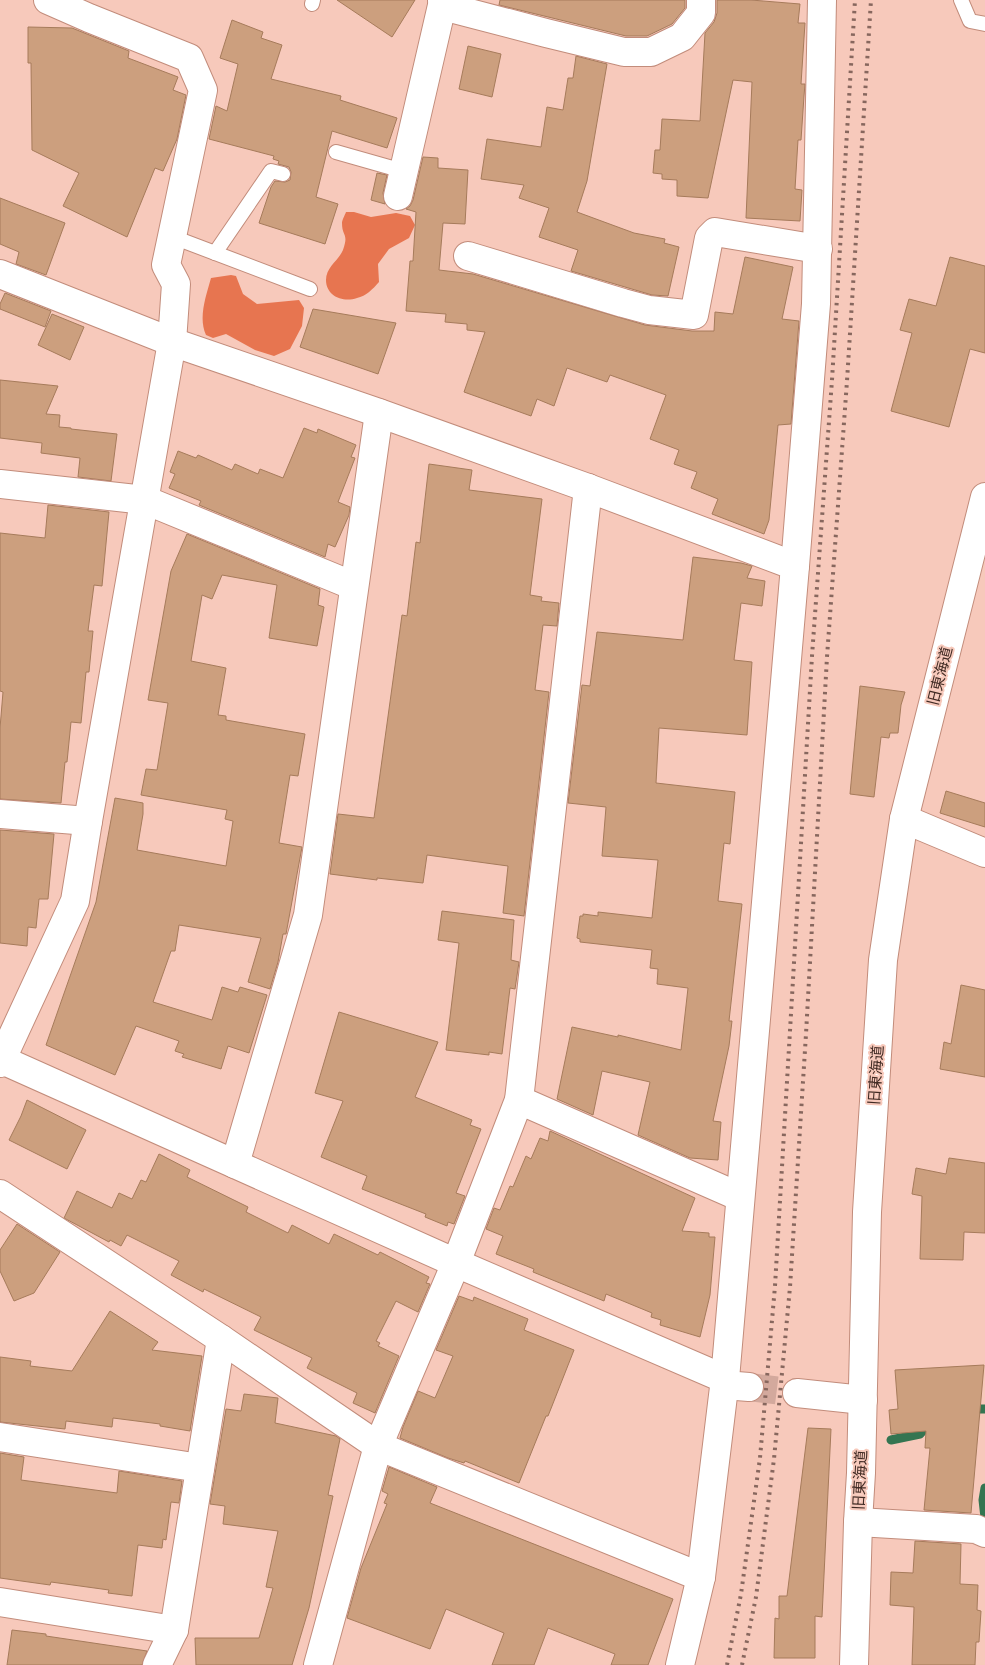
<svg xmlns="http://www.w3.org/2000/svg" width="985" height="1665" font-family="'Fira Sans Condensed','Noto Sans JP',sans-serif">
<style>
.forest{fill:#e77550}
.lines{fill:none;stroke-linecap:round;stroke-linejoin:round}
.stream{stroke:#347551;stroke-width:9}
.building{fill:#cc9f7e;stroke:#a67b5b}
.street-tunnel{stroke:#d3a99d;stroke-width:28;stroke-dasharray:28 14;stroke-linecap:butt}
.lane-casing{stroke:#c28c7b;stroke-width:16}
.street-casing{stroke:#c28c7b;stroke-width:30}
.secondary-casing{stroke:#c28c7b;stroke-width:30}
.lane{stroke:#fff;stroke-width:14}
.street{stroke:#fff;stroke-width:28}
.secondary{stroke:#fff;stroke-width:28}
.rail{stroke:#87675e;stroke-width:4;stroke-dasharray:2.5 5;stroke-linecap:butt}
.labels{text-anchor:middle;stroke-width:4;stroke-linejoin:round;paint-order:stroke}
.street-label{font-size:15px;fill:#412b24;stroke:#f7c9bb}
</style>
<rect width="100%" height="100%" fill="#f7c9bb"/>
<g class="forest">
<path d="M346,212H354L371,217L396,213L410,216L415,225L409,238L389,249L378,264L379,282C373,289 366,296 357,298C343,303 326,296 326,280C326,267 339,260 343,250C349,233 342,237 342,223C342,220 345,215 346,212Z"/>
<path d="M231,275L236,276L243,294L257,304L299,300L304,308L302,326L290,349L274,356L255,350L226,334L213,338L206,335C198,318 206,296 211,278Z"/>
</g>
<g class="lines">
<g class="stream">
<polyline points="970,1409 985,1409"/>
<polyline points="891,1440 920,1434 930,1423"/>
<polyline points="985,1488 983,1500 985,1518"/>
</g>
</g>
<g class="building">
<polygon points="337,0 415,0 392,37"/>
<polygon points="500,0 685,0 685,8 672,24 647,36 626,36 499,5"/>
<polygon points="717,0 751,0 800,4 798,23 805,23 801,84 805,84 804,96 801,140 798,140 795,189 802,190 800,221 746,218 752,82 733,80 708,198 677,196 677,180 662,179 662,174 653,173 655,150 660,150 662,119 700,121 705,33 714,22 717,13"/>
<polygon points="232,20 263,32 261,38 282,45 271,79 341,96 340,100 397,118 387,148 332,131 316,197 338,204 325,244 259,223 271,187 275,181 285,182 290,180 291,172 289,167 278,164 279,161 273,159 274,156 209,139 216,106 227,111 238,64 220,58"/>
<polygon points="28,27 72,28 129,51 128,58 178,77 173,90 186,95 177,139 163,171 155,168 127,237 63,206 79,173 32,150 31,63 28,63"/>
<polygon points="468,46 501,54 492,97 459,89"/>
<polygon points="576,56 607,64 587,181 577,212 634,233 665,239 664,243 679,247 668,296 652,295 571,271 578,250 539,237 549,208 519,198 524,185 481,179 487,139 541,147 547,107 563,110 568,78 573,78"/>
<polygon points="423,157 438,158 438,168 468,170 465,224 443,223 439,270 473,274 645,325 692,331 714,331 715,312 733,314 745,257 793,267 782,319 799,321 791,424 778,425 769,520 764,534 712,514 718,499 691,488 697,472 674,464 679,450 650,439 666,395 610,375 607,382 567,368 554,406 537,399 531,416 464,392 485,332 467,330 467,324 445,322 446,314 406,311 410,261 413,261 416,212 406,209 410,206 413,200"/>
<polygon points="377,173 387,175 383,193 385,204 371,200"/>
<polygon points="0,198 65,223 46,275 16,264 19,252 0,244"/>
<polygon points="950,257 985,266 985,353 970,349 949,427 891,411 912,333 900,330 909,299 936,306"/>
<polygon points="5,293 51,311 45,327 0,309 0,304"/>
<polygon points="313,309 396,323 378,374 300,347"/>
<polygon points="52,314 84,327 70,360 38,345"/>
<polygon points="0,380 58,386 46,414 60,415 59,427 71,428 71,429 117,434 111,481 78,477 80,458 41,453 42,443 0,438"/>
<polygon points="304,428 317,433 318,429 356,445 351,457 355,458 338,502 350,507 349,515 335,547 328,544 325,557 199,505 201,501 169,488 175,474 170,472 178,451 196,458 198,455 232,470 235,464 258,474 260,469 283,478"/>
<polygon points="429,464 472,470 469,490 542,499 530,595 542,597 541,601 559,603 557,626 543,625 535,690 549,692 524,916 503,913 508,866 427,855 423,883 377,878 377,880 330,874 338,814 374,818 402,615 407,616 416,542 420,543"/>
<polygon points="48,505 109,512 102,586 94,585 88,631 93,631 89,672 86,672 81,723 71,722 67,762 65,762 61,803 0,799 0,728 3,692 0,691 0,533 45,538"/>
<polygon points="187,534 320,589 318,605 324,607 317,646 269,638 277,585 222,575 212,599 202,595 191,661 226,668 218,715 226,716 226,720 305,734 298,776 290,775 279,843 302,847 286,934 283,934 278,962 270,989 248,982 261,938 179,925 175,951 171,951 153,1002 212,1020 222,987 238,992 240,987 267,995 249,1053 228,1046 221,1069 182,1057 184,1054 175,1051 179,1041 136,1026 115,1075 46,1045 96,902 115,798 143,803 143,814 137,850 226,866 233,821 225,819 227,810 141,795 146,769 157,770 168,703 148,700 171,571"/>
<polygon points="693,557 741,563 752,566 747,578 765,581 762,606 741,603 734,660 752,662 747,735 659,728 656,783 735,792 730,844 724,843 718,901 742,904 729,1021 732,1021 729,1046 713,1121 721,1122 718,1160 690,1158 638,1135 650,1082 602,1071 593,1115 557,1099 572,1027 618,1037 618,1035 681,1050 688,988 657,984 658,969 650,968 652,950 580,942 580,939 577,938 580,916 583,916 583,914 598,916 598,912 652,918 658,860 602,856 606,807 568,803 582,685 590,686 597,632 683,640"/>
<polygon points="860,686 905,692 901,705 898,733 890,733 889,738 881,737 874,797 850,794"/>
<polygon points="946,791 985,803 985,827 940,813"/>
<polygon points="0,830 54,834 48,899 39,899 36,928 28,927 27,946 0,943"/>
<polygon points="442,911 514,920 511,960 519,962 515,989 510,988 502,1054 489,1052 489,1055 446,1050 459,943 438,940"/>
<polygon points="961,985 985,990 985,1077 940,1069 944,1042 951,1044"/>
<polygon points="339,1012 438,1042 415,1097 472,1120 470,1125 481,1129 456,1193 465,1196 454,1224 448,1222 447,1226 425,1217 426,1214 362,1189 367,1176 321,1157 343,1101 315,1093"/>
<polygon points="27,1100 86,1130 67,1169 9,1140 21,1116"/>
<polygon points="550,1131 695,1198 682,1231 709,1233 709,1237 715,1237 710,1295 700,1337 660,1325 661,1320 651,1317 652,1313 606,1294 604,1301 533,1272 534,1269 496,1254 503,1236 486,1229 494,1208 500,1210 510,1186 513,1187 526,1156 531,1159 540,1138 548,1141"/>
<polygon points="159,1154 190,1170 187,1177 248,1207 246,1212 288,1233 292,1225 329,1244 334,1234 378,1255 380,1252 429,1277 426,1283 430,1284 418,1312 396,1301 376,1341 380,1343 378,1346 399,1356 375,1413 353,1403 357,1393 307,1368 312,1358 254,1330 261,1317 204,1289 203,1292 171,1275 179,1261 127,1235 121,1246 110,1240 109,1242 64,1218 77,1191 112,1208 119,1193 132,1199 141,1180 146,1182"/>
<polygon points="949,1158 985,1163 985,1233 964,1232 963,1260 920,1259 922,1196 912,1194 916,1168 946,1174"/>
<polygon points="17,1224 60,1252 34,1293 14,1301 0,1271 0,1250"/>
<polygon points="459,1296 473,1301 474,1297 528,1319 524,1330 574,1350 552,1406 548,1416 546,1416 519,1483 465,1461 464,1463 448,1458 400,1438 403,1427 418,1391 435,1398 453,1356 436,1350"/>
<polygon points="110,1311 158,1342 152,1350 202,1356 190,1431 160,1426 160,1424 113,1418 112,1427 66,1421 65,1429 0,1422 0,1357 31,1361 30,1366 72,1371"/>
<polygon points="984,1365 971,1513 924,1510 930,1448 925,1448 926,1431 891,1434 889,1410 898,1409 895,1370"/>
<polygon points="244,1394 278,1398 275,1423 336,1436 340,1439 328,1495 333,1496 309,1608 292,1665 196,1665 195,1638 259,1638 273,1588 266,1587 278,1531 223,1524 225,1506 210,1504 226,1409 241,1411"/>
<polygon points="808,1428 831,1429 822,1617 815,1616 815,1658 774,1658 775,1618 779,1619 779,1596 787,1596"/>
<polygon points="0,1453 24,1457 21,1480 117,1493 119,1471 182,1481 179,1503 171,1502 166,1540 163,1539 162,1548 138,1545 132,1596 108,1593 109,1590 51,1582 50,1585 0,1578"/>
<polygon points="389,1467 437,1487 430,1503 673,1599 648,1665 611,1665 615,1654 548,1628 534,1665 492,1665 504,1633 446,1609 430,1649 347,1618 361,1568 387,1504 384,1503 388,1494 382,1491"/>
<polygon points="915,1541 961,1544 960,1584 978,1585 977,1610 981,1611 979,1642 976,1642 975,1665 912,1665 914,1607 890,1605 891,1572 913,1573"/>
<polygon points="12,1630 46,1634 46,1636 147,1651 142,1665 7,1665"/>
</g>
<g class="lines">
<polyline class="street-tunnel" points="749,1387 797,1393"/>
<g class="lane-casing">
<g id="lane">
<polyline points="961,0 970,21 985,24"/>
<polyline points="312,4 313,0"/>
<polyline points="336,152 403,171"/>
<polyline points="173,237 310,289"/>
<polyline points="215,253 271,171 283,174"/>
</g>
</g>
<g class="street-casing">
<g id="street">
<polyline points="442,0 454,9 546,33 624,52 651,52 682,37 701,13 701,0"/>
<polyline points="398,196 443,1"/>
<polyline points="468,256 623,303 649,310 694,315 709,238 715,232 818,249"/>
<polyline points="0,274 172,342 379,413 588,488 795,566"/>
<polyline points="0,484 145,500 354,586"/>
<polyline points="0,814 88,821"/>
<polyline points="904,819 985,853"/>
<polyline points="0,1059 456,1263 725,1379"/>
<polyline points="0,1063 75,901 88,821 172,342 176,284 166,265 203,90 189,58 89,18 48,0"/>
<polyline points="519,1100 740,1197"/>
<polyline points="235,1164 308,915 379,413"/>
<polyline points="0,1194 221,1339 378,1446 701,1577"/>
<polyline points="724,1385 749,1387"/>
<polyline points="797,1393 863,1400"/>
<polyline points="0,1437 200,1468"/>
<polyline points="858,1522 976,1529 985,1533"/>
<polyline points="0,1602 174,1630"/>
<polyline points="157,1665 174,1630 221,1339"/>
<polyline points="318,1665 378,1446 456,1263 519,1100 588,488"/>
<polyline points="680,1665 701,1577 725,1379 795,566 816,304 822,0"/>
</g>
</g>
<g class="secondary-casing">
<polyline id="secondary" points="854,1665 858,1522 861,1473 867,1212 883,960 904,819 985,497"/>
</g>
<use href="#lane" class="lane"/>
<use href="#street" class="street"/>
<use href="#secondary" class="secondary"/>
<g class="rail">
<polyline points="727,1665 741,1594 760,1458 775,1286 812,656 832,380 855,0"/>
<polyline points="742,1665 756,1597 774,1459 790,1287 806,1034 827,657 847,381 871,0"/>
</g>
</g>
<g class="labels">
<g class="street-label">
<text transform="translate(940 676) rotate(-76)" y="5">旧東海道</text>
<text transform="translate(876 1075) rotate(-86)" y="5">旧東海道</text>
<text transform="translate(860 1480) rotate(-87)" y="5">旧東海道</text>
</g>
</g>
</svg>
